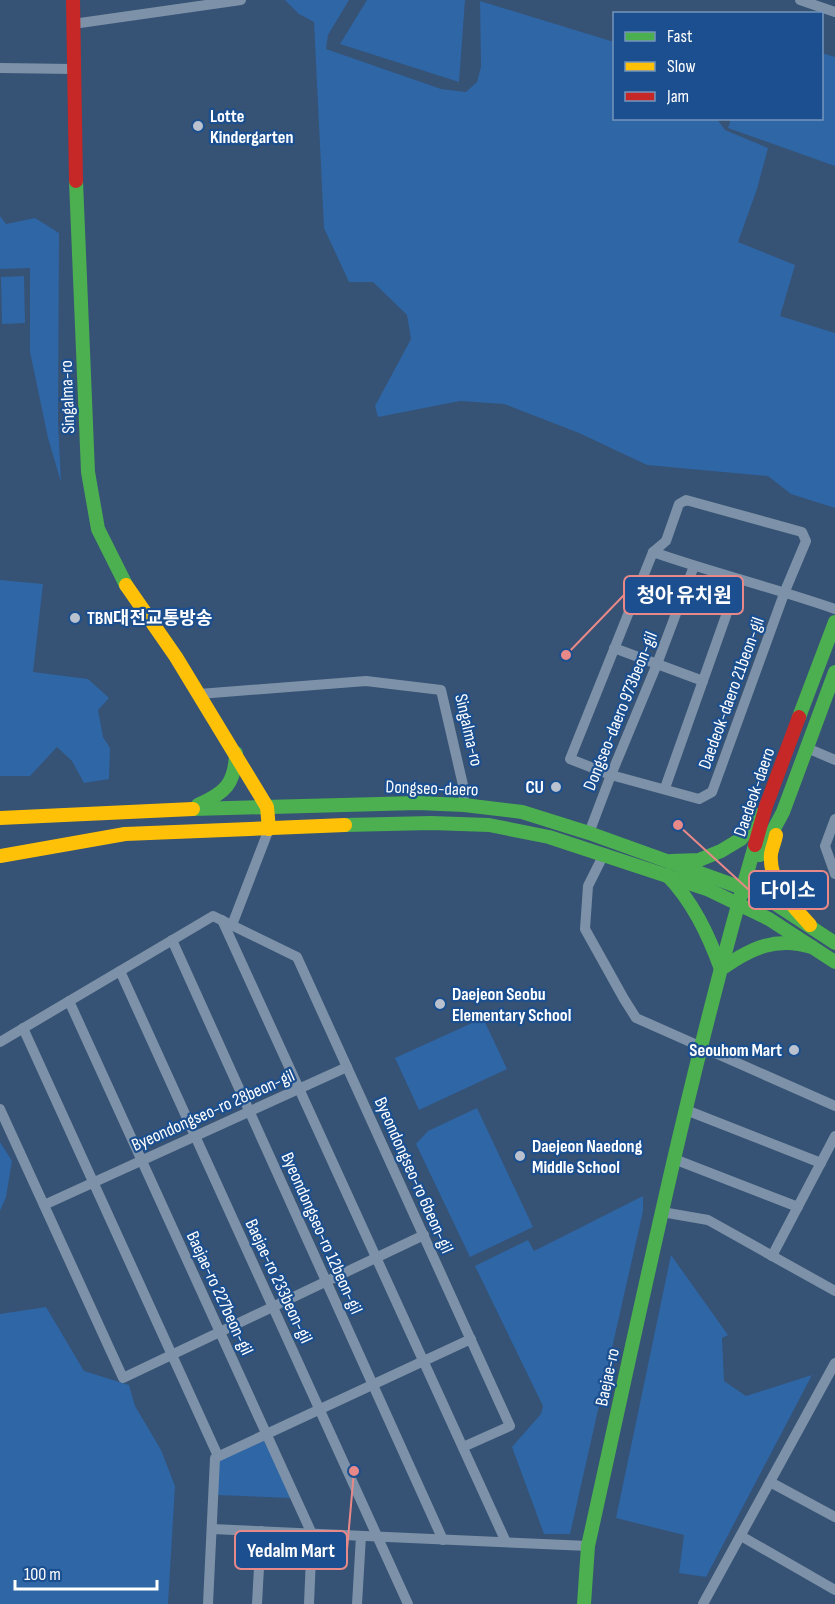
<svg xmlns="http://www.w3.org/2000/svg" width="835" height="1604" font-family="'Sofia Sans Condensed','Noto Sans KR',sans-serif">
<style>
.green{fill:#2f66a5}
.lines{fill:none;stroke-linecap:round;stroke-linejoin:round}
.street{stroke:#7d92a8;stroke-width:10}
.fast{stroke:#4caf50;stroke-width:14}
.slow{stroke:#ffc107;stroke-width:14}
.jam{stroke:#c62828;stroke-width:14}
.poi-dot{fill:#b9c2ce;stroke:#1b4f8f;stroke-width:2}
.labels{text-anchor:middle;stroke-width:4.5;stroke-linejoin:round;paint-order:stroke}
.poi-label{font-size:18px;font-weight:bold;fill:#fff;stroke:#1b4f8f;text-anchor:start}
.street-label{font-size:18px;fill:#fff;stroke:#1b4f8f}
.leader{fill:none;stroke:#e88989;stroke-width:2}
.callout-dot{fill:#e88989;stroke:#1b4f8f;stroke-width:2}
.callout{fill:#1b4f8f;stroke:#e88989;stroke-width:2}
.callout-label{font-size:20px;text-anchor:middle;font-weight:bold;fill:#fff}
</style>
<rect width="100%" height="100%" fill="#365274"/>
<g class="green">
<polygon points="285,0 349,0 328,35 326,49 441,89 466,92 477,82 481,67 480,1 614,42 614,118 717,119 725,130 768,148 757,189 738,242 795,265 780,316 835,333 835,508 791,494 768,476 647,465 579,433 504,404 460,401 378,417 375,406 411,339 407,315 373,282 349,282 324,228 314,22 299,14"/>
<polygon points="367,0 465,0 459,82 340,44"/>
<polygon points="822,53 835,57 835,166 728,128 731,119 822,118"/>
<polygon points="0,216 6,224 35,218 59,233 58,422 61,482 48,438 30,352 30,268 0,269"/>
<polygon points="24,276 25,323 2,324 1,277"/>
<polygon points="0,580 43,584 33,672 88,679 109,698 98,710 103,737 110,748 109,779 84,783 72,761 57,747 30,776 0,776"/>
<polygon points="483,1018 507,1069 419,1110 395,1058"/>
<polygon points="477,1108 533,1227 470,1257 416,1144 428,1131"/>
<polygon points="0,1142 12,1161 6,1197 0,1211"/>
<polygon points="643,1196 643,1211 570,1534 544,1534 512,1447 541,1414 543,1406 475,1266 528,1240 534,1251"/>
<polygon points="671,1255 728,1335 722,1338 724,1381 746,1396 812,1375 706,1577 679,1573 684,1535 616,1518"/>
<polygon points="46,1307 84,1371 129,1385 135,1406 161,1450 175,1486 168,1604 0,1604 0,1314"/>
<polygon points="264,1440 291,1498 217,1495 218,1460"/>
</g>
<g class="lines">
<g class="street">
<polyline points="800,0 835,12"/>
<polyline points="73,24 241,0"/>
<polyline points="0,68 74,69"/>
<polygon points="686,500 802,532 806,541 785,591 712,792 699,799 611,775 570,759 653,552 666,541 679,504"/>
<path d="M653,552C713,573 775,588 835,609"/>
<polyline points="614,648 703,681"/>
<polyline points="199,694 366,681 441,690 463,785 464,805"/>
<polyline points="807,748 835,760"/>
<polyline points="665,788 739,579"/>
<polyline points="835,819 825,846 835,874"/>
<polyline points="589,833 611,775 657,664 694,566"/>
<polyline points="603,856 588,886 585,929 624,999 636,1018 835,1106"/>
<polyline points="222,920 506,1542"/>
<polyline points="232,925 269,829"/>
<polyline points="172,940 443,1540"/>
<polyline points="120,971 408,1604"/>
<polyline points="69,1001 312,1534 309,1604"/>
<polyline points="23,1028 218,1456"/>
<polyline points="0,1042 213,916 297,957 510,1426 463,1447"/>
<polyline points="0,1109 123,1378 424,1235"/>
<polyline points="686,1110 821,1163"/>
<polyline points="674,1159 798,1207"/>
<polyline points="44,1205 347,1067"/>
<polyline points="662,1212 708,1220 835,1291"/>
<polyline points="772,1256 835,1136"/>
<polyline points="770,1482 835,1517"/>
<polyline points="212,1529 588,1546"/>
<polyline points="741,1536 835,1590"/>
<polyline points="208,1604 215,1458 471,1339"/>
<polyline points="257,1604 261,1531"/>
<polyline points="357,1604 361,1536"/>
<polyline points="703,1604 835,1363"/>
</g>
<g class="fast">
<polyline points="76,181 88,472 98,529 126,585"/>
<polyline points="799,717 835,622"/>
<path d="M198,805C225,793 235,784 236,753"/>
<polyline points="193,809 418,803 464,805 522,812 589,833 742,888 774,903 835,943"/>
<polyline points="345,825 431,823 489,825 549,837 707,889 769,919 835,962"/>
<polyline points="760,855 783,812 835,672"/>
<polyline points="671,861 699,860 721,851 741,839 759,815"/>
<path d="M667,875C693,902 708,934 721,969"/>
<path d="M721,969C751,948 776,936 812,947"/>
<path d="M584,1604L588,1546C640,1312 688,1076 755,845"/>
</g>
<g class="slow">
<polyline points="126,585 176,657 267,807 269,829"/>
<polyline points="0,818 193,809"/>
<path d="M776,835C775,841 772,848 771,854C768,882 793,906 810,925"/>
<polyline points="0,856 125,834 345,825"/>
</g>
<g class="jam">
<polyline points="73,0 76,181"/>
<polyline points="755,845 766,806 799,717"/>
</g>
</g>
<g class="poi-dot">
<circle cx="198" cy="126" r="6"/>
<circle cx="75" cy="618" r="6"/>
<circle cx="556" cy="787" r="6"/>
<circle cx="440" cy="1004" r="6"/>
<circle cx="794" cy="1050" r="6"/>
<circle cx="520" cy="1156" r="6"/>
</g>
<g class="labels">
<g class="poi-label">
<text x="210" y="122">Lotte<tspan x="210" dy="21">Kindergarten</tspan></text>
<text x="87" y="624">TBN대전교통방송</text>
<text x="544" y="793" text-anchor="end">CU</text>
<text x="452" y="1000">Daejeon Seobu<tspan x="452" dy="21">Elementary School</tspan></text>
<text x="782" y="1056" text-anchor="end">Seouhom Mart</text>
<text x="532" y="1152">Daejeon Naedong<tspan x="532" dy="21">Middle School</tspan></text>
</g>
<g class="street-label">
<text transform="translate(67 397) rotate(-92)" y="6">Singalma-ro</text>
<text transform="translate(731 693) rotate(-70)" y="6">Daedeok-daero 21beon-gil</text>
<text transform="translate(620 711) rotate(-68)" y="6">Dongseo-daero 973beon-gil</text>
<text transform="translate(469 730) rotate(77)" y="6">Singalma-ro</text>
<text transform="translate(432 788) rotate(2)" y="6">Dongseo-daero</text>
<text transform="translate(754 792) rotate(-71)" y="6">Daedeok-daero</text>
<text transform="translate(213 1110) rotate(-24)" y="6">Byeondongseo-ro 28beon-gil</text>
<text transform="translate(414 1175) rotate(66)" y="6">Byeondongseo-ro 6beon-gil</text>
<text transform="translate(322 1233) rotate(66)" y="6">Byeondongseo-ro 12beon-gil</text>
<text transform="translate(279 1281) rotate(65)" y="6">Baejae-ro 233beon-gil</text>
<text transform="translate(220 1293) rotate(65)" y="6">Baejae-ro 227beon-gil</text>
<text transform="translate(607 1377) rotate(-78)" y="6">Baejae-ro</text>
</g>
</g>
<path class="leader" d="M566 655L624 595M678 825L749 890M354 1471L347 1550"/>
<g class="callout-dot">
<circle cx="566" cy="655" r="6"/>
<circle cx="678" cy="825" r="6"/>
<circle cx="354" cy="1471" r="6"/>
</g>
<g class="callout">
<rect x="624" y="576" width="119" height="38" rx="6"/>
<rect x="749" y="871" width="79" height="38" rx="6"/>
<rect x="235" y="1531" width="112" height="38" rx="6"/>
</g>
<g class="callout-label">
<text x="684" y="602">청아 유치원</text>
<text x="788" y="897">다이소</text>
<text x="291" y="1557">Yedalm Mart</text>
</g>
<rect x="613" y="12" width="210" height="108" fill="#1b4f8f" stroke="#7695bc" stroke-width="1.5"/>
<rect x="625" y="32" width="30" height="9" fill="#4caf50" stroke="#7695bc" stroke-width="1.5"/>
<text x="667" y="42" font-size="18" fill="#ffffff">Fast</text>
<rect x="625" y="62" width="30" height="9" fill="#ffc107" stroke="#7695bc" stroke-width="1.5"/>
<text x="667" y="72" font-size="18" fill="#ffffff">Slow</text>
<rect x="625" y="92" width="30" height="9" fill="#c62828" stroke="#7695bc" stroke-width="1.5"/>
<text x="667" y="102" font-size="18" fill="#ffffff">Jam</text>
<path d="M15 1580v9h142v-9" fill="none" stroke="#ffffff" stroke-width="3"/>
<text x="24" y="1580" font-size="18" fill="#ffffff" stroke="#1b4f8f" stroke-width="4.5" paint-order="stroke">100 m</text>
</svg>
